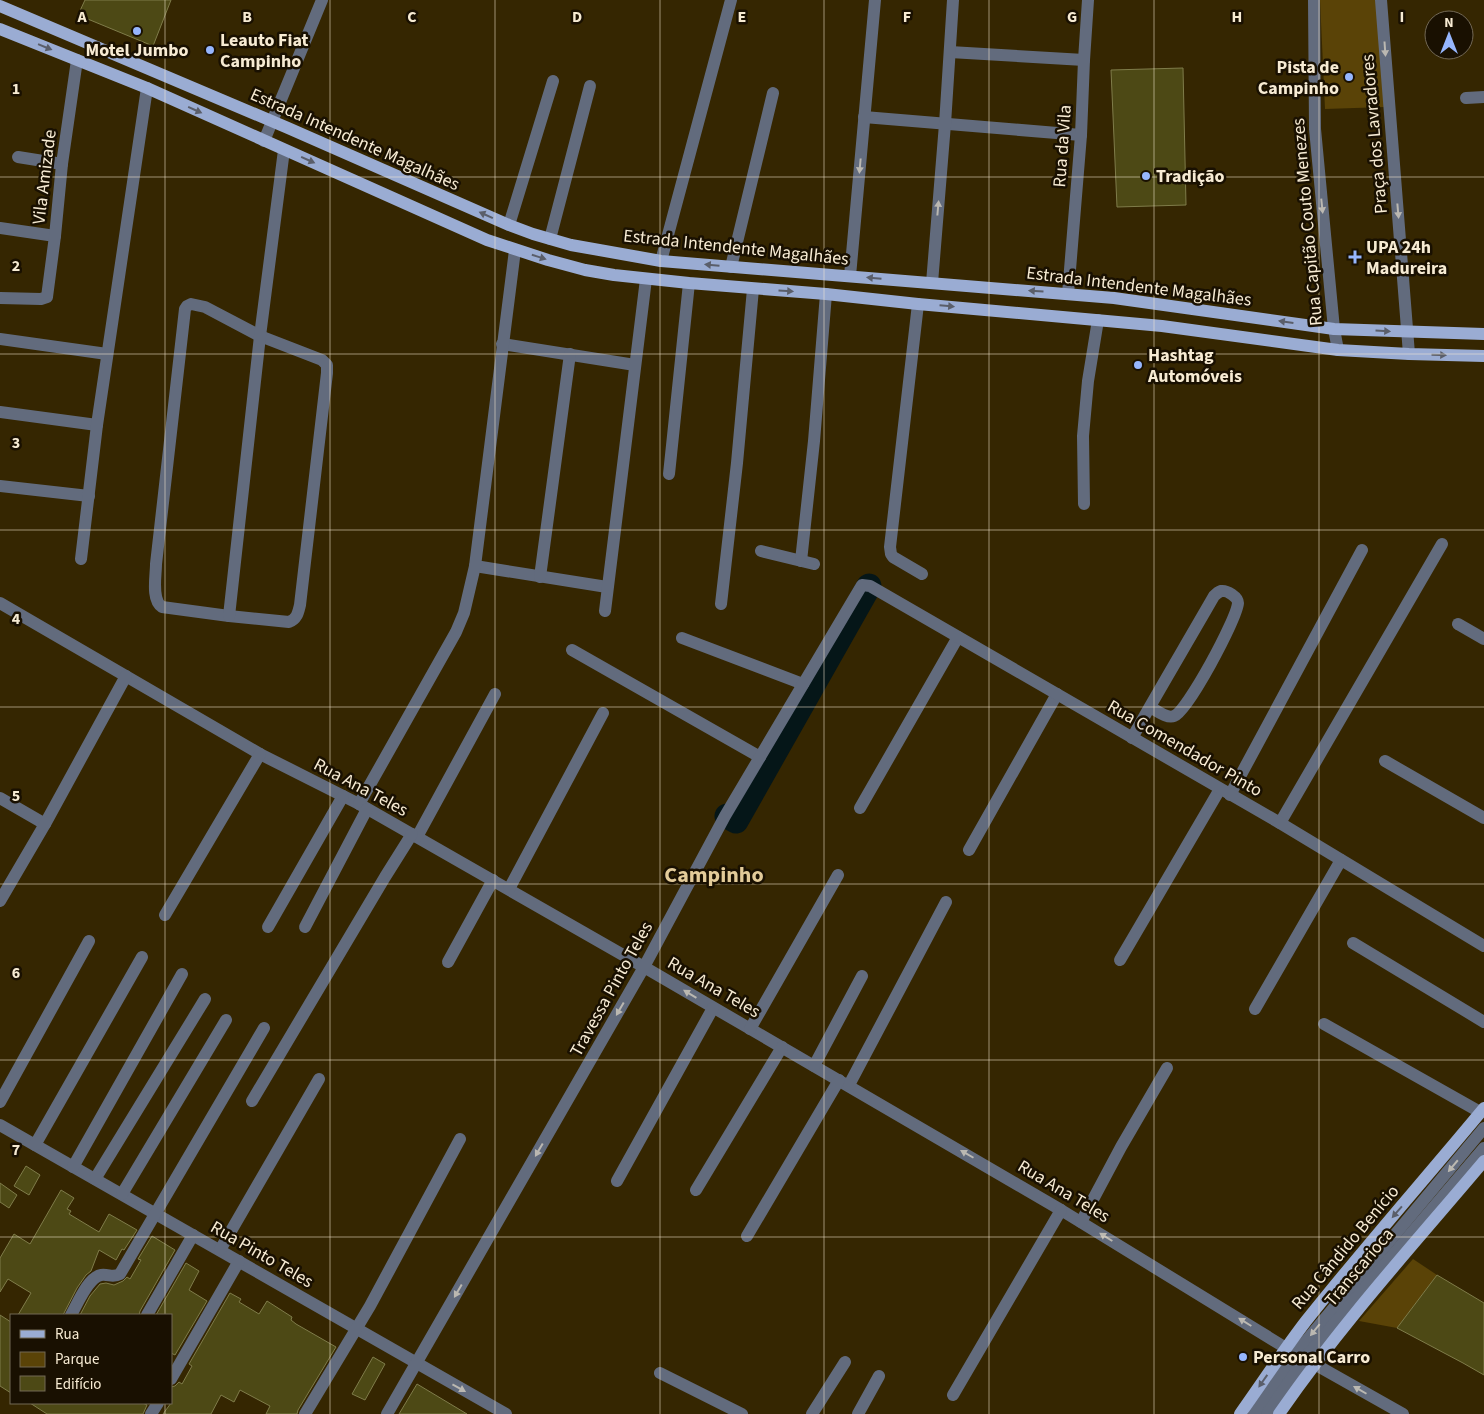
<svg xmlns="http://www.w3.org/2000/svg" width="1484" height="1414" font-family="'Source Sans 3',sans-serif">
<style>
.green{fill:#5a4307}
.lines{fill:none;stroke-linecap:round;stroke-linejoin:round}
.river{stroke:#051618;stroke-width:25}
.building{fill:#4d4915;stroke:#7f7c4a}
.minor{stroke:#626b7d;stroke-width:12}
.major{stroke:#9aacd3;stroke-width:12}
.oneway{fill:#5a5e6a}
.oneway2{fill:#bbb8b1}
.grid{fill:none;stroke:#f7ebd3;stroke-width:1;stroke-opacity:0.55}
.poi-dot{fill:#96b6fd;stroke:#191001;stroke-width:2}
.labels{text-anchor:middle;stroke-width:5;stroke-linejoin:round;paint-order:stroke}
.poi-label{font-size:18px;font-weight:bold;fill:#f7ebd3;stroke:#191001;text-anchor:start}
.street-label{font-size:18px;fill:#f7ebd3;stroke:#191001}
.district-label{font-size:22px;font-weight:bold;fill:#e3cb99;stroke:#191001}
.grid-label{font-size:16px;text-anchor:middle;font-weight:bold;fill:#f7ebd3;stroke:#191001;stroke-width:5;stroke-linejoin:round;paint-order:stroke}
</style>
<rect width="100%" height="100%" fill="#352601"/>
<g class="green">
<polygon points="1320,0 1376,0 1385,107 1325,109"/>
<polygon points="1413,1259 1437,1275 1397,1328 1359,1321"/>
</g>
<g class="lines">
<polyline class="river" points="727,816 736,821 869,586"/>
</g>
<g class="building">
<polygon points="85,0 171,0 153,46 78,15"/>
<polygon points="1183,68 1186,205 1117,207 1111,70"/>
<polygon points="26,1166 40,1175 29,1195 14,1186"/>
<polygon points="0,1183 17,1195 9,1208 0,1202"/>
<polygon points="61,1190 74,1198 67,1209 71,1211 69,1214 99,1232 109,1214 137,1230 124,1250 122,1249 116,1260 99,1250 91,1271 86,1275 77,1288 63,1315 18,1315 31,1293 8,1279 0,1292 0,1258 14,1234 30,1244"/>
<polygon points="152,1236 175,1250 140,1311 139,1315 80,1315 90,1296 100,1284 106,1283 114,1285 123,1281 127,1277 130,1279 141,1260 138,1259"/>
<polygon points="186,1263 199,1271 189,1290 207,1301 175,1355 171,1353 171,1315 156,1315"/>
<polygon points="1437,1275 1484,1303 1484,1375 1463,1363 1397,1328"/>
<polygon points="230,1293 241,1299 239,1302 259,1314 267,1301 292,1317 291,1320 296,1324 336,1347 298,1410 297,1414 266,1414 270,1406 240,1390 234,1402 221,1395 211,1414 163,1414 171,1403 171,1387 175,1386 179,1382 182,1384 192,1366 189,1364"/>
<polygon points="0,1315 11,1322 11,1393 0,1386"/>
<polygon points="373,1357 385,1364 365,1400 352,1394"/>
<polygon points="417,1384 467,1414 399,1414"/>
<polygon points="30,1403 143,1403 147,1405 143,1414 47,1414"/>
</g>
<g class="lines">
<g class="minor">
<polyline points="1314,0 1315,129 1334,329 1338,350"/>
<polyline points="1381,0 1409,354"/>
<polyline points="950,52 1084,60"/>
<polyline points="1466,98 1484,97"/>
<polyline points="864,117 1081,135"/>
<polyline points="264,141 322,0"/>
<polyline points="18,157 62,164"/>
<polyline points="509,225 553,81"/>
<polyline points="0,228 55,236"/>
<polyline points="550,239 590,86"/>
<polyline points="661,261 731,0"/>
<polyline points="731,267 773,93"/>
<polyline points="850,276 875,0"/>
<polyline points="932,283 945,124 953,0"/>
<polyline points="1068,294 1081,135 1084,60 1088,0"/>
<polyline points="0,298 41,299 47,297 55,236 62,164 77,60"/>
<path d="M191,304L205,307L260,336L322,360L327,365V373L300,605C298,613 297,619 289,622L229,616L162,607C151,600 156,576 156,564L185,309L187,306Z"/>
<polyline points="918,304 890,547 891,554 893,557 922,574"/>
<polyline points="0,339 107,354"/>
<polyline points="502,344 635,365"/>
<polyline points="0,412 97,425"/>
<polyline points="669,474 689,283"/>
<polyline points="0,486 89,496"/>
<polyline points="1084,504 1083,436 1088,381 1098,320"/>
<polyline points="761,551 814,564"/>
<polyline points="81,559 97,425 147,88"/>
<polyline points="801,561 814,441 826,294"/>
<polyline points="475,566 607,587"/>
<polyline points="540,577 570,354"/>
<polyline points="0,603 260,754 359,804 644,967 1061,1210 1286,1348 1403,1414"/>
<polyline points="721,604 737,463 753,289"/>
<polyline points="605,611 646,279"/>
<polyline points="229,616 260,336 284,150"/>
<polyline points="1458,624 1484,639"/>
<polyline points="682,638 803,684"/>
<polyline points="572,650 760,757"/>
<path d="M1132,738C1159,690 1187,643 1214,596C1216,594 1218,592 1221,591C1227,590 1238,597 1238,603C1237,619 1187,712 1174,716C1167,719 1156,710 1150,707"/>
<polyline points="1385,761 1484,818"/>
<polyline points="1230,795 1362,550"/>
<polyline points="0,798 45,824"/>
<polyline points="359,804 456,632 464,613 475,566 515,250"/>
<polyline points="860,808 958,637"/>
<polyline points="1280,823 1442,544"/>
<polyline points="417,837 495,694"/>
<polyline points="969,850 1057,694"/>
<polyline points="509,889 603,713"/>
<polyline points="0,901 45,824 126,676"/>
<polyline points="165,915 260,754"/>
<polyline points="268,927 343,796"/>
<polyline points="305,927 367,809"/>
<polyline points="1353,943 1484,1022"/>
<polyline points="1120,960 1220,789"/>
<polyline points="448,962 493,880"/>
<polyline points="1255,1009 1341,860"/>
<polyline points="1324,1024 1480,1112"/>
<polyline points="750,1029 838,875"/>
<polyline points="814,1066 862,976"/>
<polyline points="849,1085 946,902"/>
<polyline points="252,1101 385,877 412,834"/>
<polyline points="0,1102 89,941"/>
<polyline points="0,1125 506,1414"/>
<polyline points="35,1145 142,957"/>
<polyline points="73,1167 182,974"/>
<polyline points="95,1179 205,999"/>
<polyline points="617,1181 713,1008"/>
<polyline points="696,1190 782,1047"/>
<polyline points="122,1194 226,1020"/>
<polyline points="1081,1222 1121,1147 1167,1068"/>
<polyline points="747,1236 839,1080"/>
<polyline points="220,1250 319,1079"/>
<path d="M71,1315C77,1305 88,1277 101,1275C109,1274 113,1278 120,1274L264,1028"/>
<polyline points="147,1315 193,1235"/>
<polyline points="660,1373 742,1414"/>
<polyline points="171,1379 239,1261"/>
<polyline points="953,1395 1061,1210"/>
<polyline points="151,1414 158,1403"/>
<polyline points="305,1414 370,1306 460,1139"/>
<polyline points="387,1414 644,967 725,816 862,585 870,586 1280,823 1484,946"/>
<polyline points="812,1414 845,1362"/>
<polyline points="858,1414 879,1376"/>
<polyline points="1254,1414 1296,1353 1484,1128"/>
<polyline points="1267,1414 1305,1358 1484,1148"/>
</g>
<g class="major">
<polyline points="0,6 288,128 509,225 533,234 571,245 661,261 1114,298 1334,329 1484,334"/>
<polyline points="0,29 147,88 487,240 548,260 585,270 614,275 689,283 826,294 918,304 1162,326 1338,350 1409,354 1484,356"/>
<path d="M1240,1414C1262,1383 1283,1351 1306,1321C1364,1248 1425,1179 1484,1108"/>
<path d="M1279,1414C1341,1324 1414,1244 1484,1161"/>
</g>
</g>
<defs><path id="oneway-solid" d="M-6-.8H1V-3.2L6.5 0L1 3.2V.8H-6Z" transform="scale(1.25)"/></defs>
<g class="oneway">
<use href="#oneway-solid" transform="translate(45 47) rotate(22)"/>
<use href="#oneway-solid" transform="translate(195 110) rotate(24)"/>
<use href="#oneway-solid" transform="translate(308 160) rotate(24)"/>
<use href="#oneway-solid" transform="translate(486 215) rotate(-156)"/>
<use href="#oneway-solid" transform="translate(539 257) rotate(17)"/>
<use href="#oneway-solid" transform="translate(712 265) rotate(-175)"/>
<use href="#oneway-solid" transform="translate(874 278) rotate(-175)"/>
<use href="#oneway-solid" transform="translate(786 291) rotate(3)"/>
<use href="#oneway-solid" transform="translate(1036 291) rotate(-176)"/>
<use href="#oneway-solid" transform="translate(947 306) rotate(5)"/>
<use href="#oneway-solid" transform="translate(1286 322) rotate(-172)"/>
<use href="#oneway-solid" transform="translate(1383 331) rotate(3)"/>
<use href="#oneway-solid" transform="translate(1439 355) rotate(2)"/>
<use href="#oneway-solid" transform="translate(1397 1212) rotate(131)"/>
<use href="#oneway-solid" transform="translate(1263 1381) rotate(125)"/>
</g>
<g class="oneway2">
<use href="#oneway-solid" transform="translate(1385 49) rotate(86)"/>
<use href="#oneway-solid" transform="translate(860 166) rotate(95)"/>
<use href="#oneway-solid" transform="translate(1322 206) rotate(84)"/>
<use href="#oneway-solid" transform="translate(938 208) rotate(-85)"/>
<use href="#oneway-solid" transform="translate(1398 211) rotate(85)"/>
<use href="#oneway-solid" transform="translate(690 994) rotate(-149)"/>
<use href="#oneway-solid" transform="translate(620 1009) rotate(120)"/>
<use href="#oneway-solid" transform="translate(539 1150) rotate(120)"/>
<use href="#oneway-solid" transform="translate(967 1154) rotate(-150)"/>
<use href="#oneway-solid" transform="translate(1453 1166) rotate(130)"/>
<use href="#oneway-solid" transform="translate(1106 1237) rotate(-148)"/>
<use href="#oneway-solid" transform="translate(458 1291) rotate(120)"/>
<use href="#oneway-solid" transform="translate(1245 1322) rotate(-148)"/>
<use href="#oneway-solid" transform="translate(1315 1330) rotate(129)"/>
<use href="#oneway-solid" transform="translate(459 1388) rotate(29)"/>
<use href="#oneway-solid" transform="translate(1360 1390) rotate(-150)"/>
</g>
<path class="grid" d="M165,0V1315M330,0V1414M495,0V1414M660,0V1414M824,0V1414M989,0V1414M1154,0V1414M1319,0V1414M0,177H1484M0,354H1484M0,530H1484M0,707H1484M0,884H1484M0,1060H1484M0,1237H1484M165,1403V1414"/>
<g class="poi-dot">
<circle cx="137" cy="31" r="5"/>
<circle cx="210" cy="50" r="5"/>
<circle cx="1349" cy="77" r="5"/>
<circle cx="1146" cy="176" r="5"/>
<path d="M1352.5 249.5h5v5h5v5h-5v5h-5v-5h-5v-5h5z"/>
<circle cx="1138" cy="365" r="5"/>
<circle cx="1243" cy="1357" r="5"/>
</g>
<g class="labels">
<g class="poi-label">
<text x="220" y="46">Leauto Fiat<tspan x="220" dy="21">Campinho</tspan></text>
<text x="137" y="56" text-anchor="middle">Motel Jumbo</text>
<text x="1339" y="73" text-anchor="end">Pista de<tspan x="1339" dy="21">Campinho</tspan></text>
<text x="1156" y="182">Tradição</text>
<text x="1366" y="253">UPA 24h<tspan x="1366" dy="21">Madureira</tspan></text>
<text x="1148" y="361">Hashtag<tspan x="1148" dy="21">Automóveis</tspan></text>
<text x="1253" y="1363">Personal Carro</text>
</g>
<g class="street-label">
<text transform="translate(1374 134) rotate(-95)" y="6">Praça dos Lavradores</text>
<text transform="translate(355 139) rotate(24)" y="6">Estrada Intendente Magalhães</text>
<text transform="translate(1062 146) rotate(-86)" y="6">Rua da Vila</text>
<text transform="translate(44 177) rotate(-83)" y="6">Vila Amizade</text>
<text transform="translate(1307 222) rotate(-95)" y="6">Rua Capitão Couto Menezes</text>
<text transform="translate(736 247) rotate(6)" y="6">Estrada Intendente Magalhães</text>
<text transform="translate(1139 286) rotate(7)" y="6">Estrada Intendente Magalhães</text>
<text transform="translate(1185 748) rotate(30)" y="6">Rua Comendador Pinto</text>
<text transform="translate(361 787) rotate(28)" y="6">Rua Ana Teles</text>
<text transform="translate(714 987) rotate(30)" y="6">Rua Ana Teles</text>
<text transform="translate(611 989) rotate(-61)" y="6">Travessa Pinto Teles</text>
<text transform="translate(1064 1191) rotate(31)" y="6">Rua Ana Teles</text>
<text transform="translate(1345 1247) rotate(-50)" y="6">Rua Cândido Benício</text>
<text transform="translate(262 1254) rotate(30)" y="6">Rua Pinto Teles</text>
<text transform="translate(1359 1267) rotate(-50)" y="6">Transcarioca</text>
</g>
<g class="district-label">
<text x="714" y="882">Campinho</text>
</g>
</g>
<g class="grid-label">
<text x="82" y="22">A</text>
<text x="247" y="22">B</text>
<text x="412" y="22">C</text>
<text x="577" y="22">D</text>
<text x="742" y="22">E</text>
<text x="907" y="22">F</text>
<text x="1072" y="22">G</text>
<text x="1237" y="22">H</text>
<text x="1402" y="22">I</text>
<text x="16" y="94">1</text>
<text x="16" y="271">2</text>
<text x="16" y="448">3</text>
<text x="16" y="624">4</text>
<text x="16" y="801">5</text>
<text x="16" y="978">6</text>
<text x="16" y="1155">7</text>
</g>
<rect x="10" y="1314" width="162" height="90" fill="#191001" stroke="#726855"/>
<rect x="20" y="1330" width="25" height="8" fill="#9aacd3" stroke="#726855"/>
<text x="55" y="1339" font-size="15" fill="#f7ebd3">Rua</text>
<rect x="20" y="1352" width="25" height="15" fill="#5a4307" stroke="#726855"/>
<text x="55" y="1364" font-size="15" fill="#f7ebd3">Parque</text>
<rect x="20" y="1376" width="25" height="15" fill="#4d4915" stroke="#726855"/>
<text x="55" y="1389" font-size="15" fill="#f7ebd3">Edifício</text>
<g transform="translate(1449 35)"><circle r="24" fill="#191001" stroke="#726855"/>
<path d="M0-4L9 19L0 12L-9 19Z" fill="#96b6fd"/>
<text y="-8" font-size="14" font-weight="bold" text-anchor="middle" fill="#f7ebd3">N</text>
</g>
</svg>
